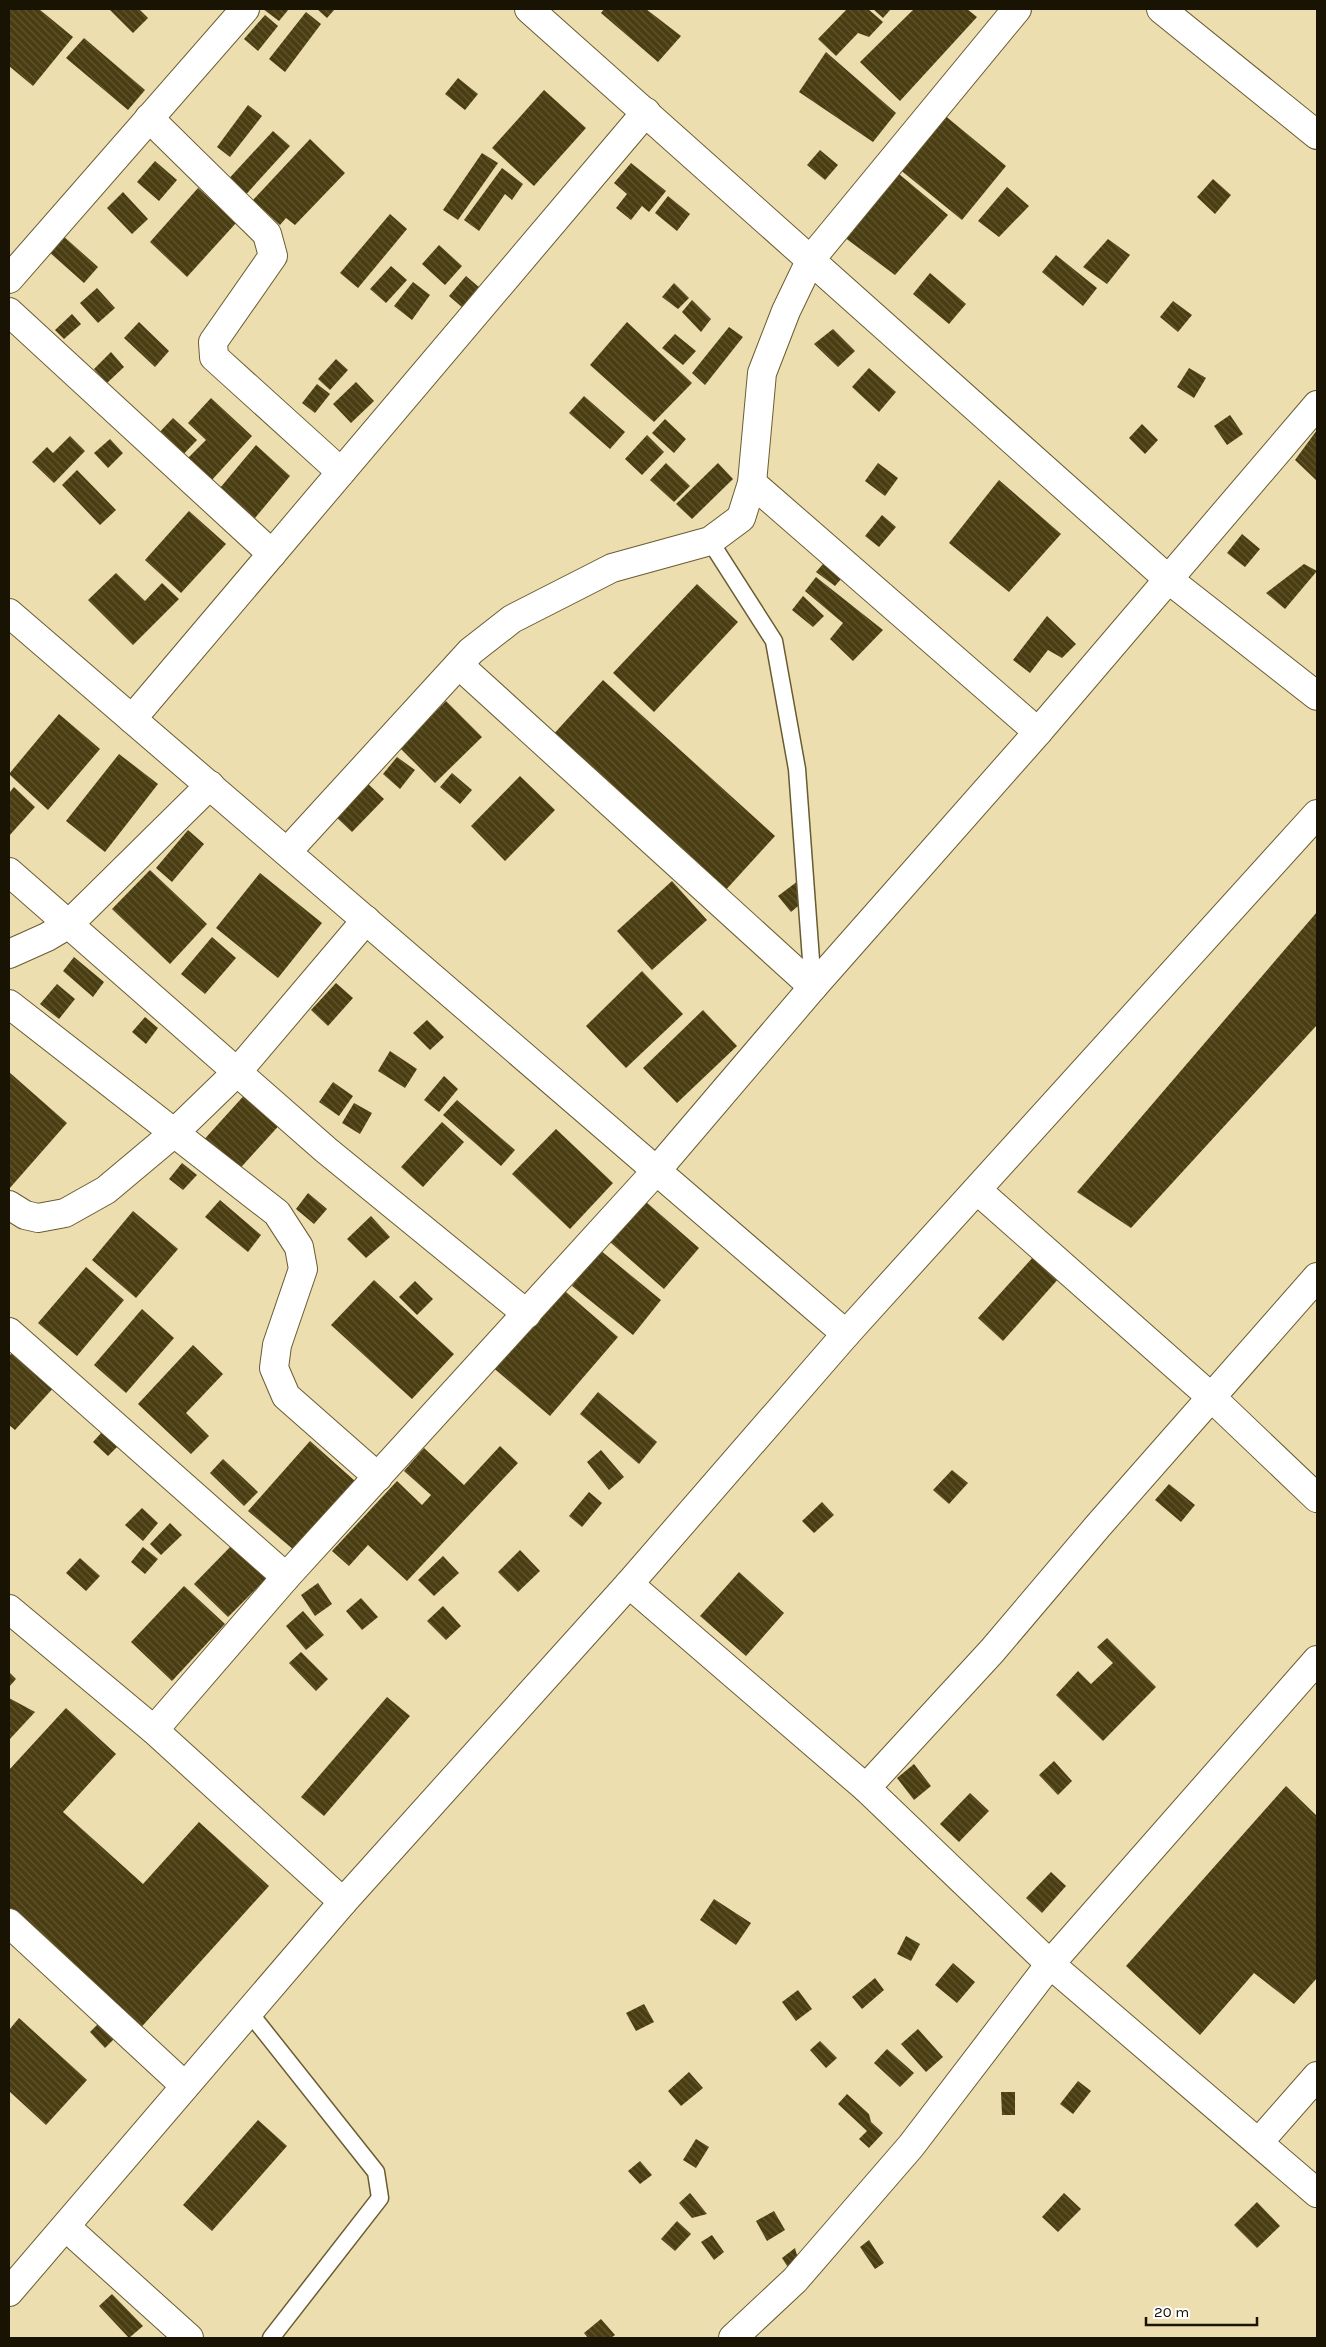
<svg xmlns="http://www.w3.org/2000/svg" width="1326" height="2347" font-family="Karla,sans-serif">
<style>
.building{fill:url(#building-back-hatch)}
.lines{fill:none;stroke-linecap:round;stroke-linejoin:round}
.service-casing{stroke:#695c31;stroke-width:19}
.minor-casing{stroke:#695c31;stroke-width:30}
.tertiary-casing{stroke:#695c31;stroke-width:30}
.service{stroke:#fff;stroke-width:16}
.minor{stroke:#fff;stroke-width:28}
.tertiary{stroke:#fff;stroke-width:28}
</style>
<defs>
<pattern id="building-back-hatch" width="6" height="6" patternUnits="userSpaceOnUse" patternTransform="scale(1.25)"><rect width="6" height="6" fill="#493d11"/><path d="M-1 5l2 2M0 0l6 6M5-1l2 2" fill="none" stroke="#605631"/></pattern>
</defs>
<rect width="100%" height="100%" fill="#ecdeaf"/>
<g class="building">
<polygon points="9,9 39,9 73,37 33,86 9,66"/>
<polygon points="109,9 139,9 148,18 133,33"/>
<polygon points="263,9 289,9 279,21"/>
<polygon points="317,9 335,9 327,18"/>
<polygon points="604,9 646,9 681,36 658,62 601,13"/>
<polygon points="847,9 868,9 883,22 869,37 858,33 836,56 818,39"/>
<polygon points="873,9 891,9 883,18"/>
<polygon points="914,9 967,9 977,17 900,101 860,62"/>
<polygon points="306,12 321,24 285,72 269,59"/>
<polygon points="265,15 278,26 258,51 244,39"/>
<polygon points="84,38 145,90 128,110 66,58"/>
<polygon points="826,52 896,113 873,142 799,92"/>
<polygon points="458,78 478,94 465,110 445,94"/>
<polygon points="544,90 586,128 534,186 492,148"/>
<polygon points="248,105 262,116 230,157 217,147"/>
<polygon points="943,114 1006,166 962,220 898,168"/>
<polygon points="273,131 290,146 240,201 223,185"/>
<polygon points="310,139 345,173 295,225 286,218 280,225 253,200"/>
<polygon points="820,150 838,165 825,180 807,165"/>
<polygon points="482,153 498,163 458,220 443,210"/>
<polygon points="155,161 177,180 159,201 137,182"/>
<polygon points="631,163 666,191 649,212 642,206 631,220 616,208 627,194 614,183"/>
<polygon points="502,168 523,184 512,200 505,194 479,231 464,220"/>
<polygon points="893,169 948,215 895,275 840,234"/>
<polygon points="1213,179 1231,195 1215,214 1197,197"/>
<polygon points="1007,187 1029,206 999,237 978,221"/>
<polygon points="198,188 236,223 187,277 150,242"/>
<polygon points="123,192 148,219 132,234 107,208"/>
<polygon points="668,196 690,214 677,231 655,213"/>
<polygon points="390,214 407,229 358,288 340,273"/>
<polygon points="62,235 98,267 84,283 48,251"/>
<polygon points="1108,239 1130,255 1107,284 1083,267"/>
<polygon points="439,245 462,266 445,285 422,264"/>
<polygon points="1056,255 1097,288 1083,306 1042,272"/>
<polygon points="391,266 407,280 386,303 370,289"/>
<polygon points="930,273 966,304 949,324 913,294"/>
<polygon points="466,276 480,288 463,308 449,296"/>
<polygon points="413,282 430,295 412,320 394,306"/>
<polygon points="674,283 689,298 678,309 662,297"/>
<polygon points="97,288 115,308 98,323 80,303"/>
<polygon points="692,300 711,319 701,332 682,312"/>
<polygon points="1173,301 1192,315 1178,332 1160,317"/>
<polygon points="72,314 81,324 64,339 55,330"/>
<polygon points="139,322 169,351 155,367 124,338"/>
<polygon points="627,322 692,383 654,422 590,365"/>
<polygon points="729,327 743,337 705,385 692,373"/>
<polygon points="833,329 855,351 838,367 814,344"/>
<polygon points="675,334 696,351 683,365 662,348"/>
<polygon points="111,352 124,367 107,383 94,369"/>
<polygon points="336,359 348,370 330,390 318,379"/>
<polygon points="869,368 896,392 879,412 852,387"/>
<polygon points="1189,368 1206,378 1194,398 1177,387"/>
<polygon points="356,382 374,401 351,423 333,404"/>
<polygon points="317,384 330,394 315,413 302,403"/>
<polygon points="584,396 625,432 610,449 569,413"/>
<polygon points="211,398 252,436 211,481 187,459 206,440 188,423"/>
<polygon points="1230,415 1243,434 1227,445 1214,426"/>
<polygon points="173,418 197,440 178,460 154,438"/>
<polygon points="665,419 686,439 674,453 652,433"/>
<polygon points="1142,424 1158,440 1145,454 1129,438"/>
<polygon points="1317,430 1317,481 1295,460"/>
<polygon points="647,435 664,452 642,475 625,459"/>
<polygon points="70,436 85,451 54,483 32,462 47,447 53,453"/>
<polygon points="110,439 123,453 108,468 94,453"/>
<polygon points="256,445 290,476 250,524 215,494"/>
<polygon points="666,463 690,486 674,502 650,480"/>
<polygon points="718,463 733,479 692,519 676,504"/>
<polygon points="878,463 898,478 885,496 865,481"/>
<polygon points="77,470 116,510 100,525 62,485"/>
<polygon points="999,480 1061,534 1009,592 949,543"/>
<polygon points="189,511 226,544 181,593 145,560"/>
<polygon points="882,515 896,527 879,547 865,536"/>
<polygon points="1242,534 1260,549 1245,567 1227,553"/>
<polygon points="830,556 847,572 835,586 816,572"/>
<polygon points="1304,564 1317,571 1285,609 1266,593"/>
<polygon points="116,573 145,601 162,583 179,599 133,645 88,600"/>
<polygon points="816,577 883,630 853,661 830,639 843,623 805,591"/>
<polygon points="697,584 738,622 654,712 613,673"/>
<polygon points="803,596 824,616 813,627 792,610"/>
<polygon points="1047,616 1076,644 1062,658 1048,650 1030,673 1013,660"/>
<polygon points="603,680 775,836 723,893 551,737"/>
<polygon points="446,701 482,737 435,783 400,748"/>
<polygon points="59,714 100,749 48,810 9,774"/>
<polygon points="119,754 158,784 105,852 66,821"/>
<polygon points="397,757 415,770 400,789 383,774"/>
<polygon points="452,773 472,790 460,804 440,787"/>
<polygon points="520,776 555,810 505,861 471,826"/>
<polygon points="366,782 384,799 352,832 335,816"/>
<polygon points="14,787 35,807 9,836 9,793"/>
<polygon points="188,830 204,844 172,882 156,868"/>
<polygon points="150,870 207,924 170,964 112,909"/>
<polygon points="260,873 322,923 278,978 216,928"/>
<polygon points="672,881 707,920 652,970 617,931"/>
<polygon points="798,881 810,896 791,912 778,896"/>
<polygon points="1317,912 1317,1025 1131,1228 1077,1192"/>
<polygon points="212,937 236,958 205,994 181,974"/>
<polygon points="74,957 104,982 93,997 63,971"/>
<polygon points="642,971 683,1014 626,1068 586,1026"/>
<polygon points="336,983 353,998 328,1026 311,1010"/>
<polygon points="57,984 75,999 59,1019 40,1004"/>
<polygon points="703,1010 737,1046 677,1103 643,1068"/>
<polygon points="145,1017 158,1028 146,1044 132,1032"/>
<polygon points="427,1020 444,1037 430,1050 413,1033"/>
<polygon points="390,1051 417,1069 405,1088 378,1071"/>
<polygon points="9,1072 67,1123 9,1189"/>
<polygon points="444,1076 458,1089 439,1112 424,1100"/>
<polygon points="333,1082 353,1096 339,1116 319,1102"/>
<polygon points="249,1090 283,1121 235,1174 201,1143"/>
<polygon points="457,1100 515,1150 501,1166 443,1115"/>
<polygon points="354,1103 372,1113 360,1134 342,1123"/>
<polygon points="442,1122 464,1142 423,1187 401,1167"/>
<polygon points="556,1129 613,1183 570,1229 512,1174"/>
<polygon points="182,1163 197,1175 183,1190 169,1179"/>
<polygon points="308,1193 327,1209 314,1224 296,1209"/>
<polygon points="638,1195 699,1248 664,1289 602,1235"/>
<polygon points="220,1200 261,1235 248,1252 205,1217"/>
<polygon points="133,1211 178,1249 136,1298 92,1260"/>
<polygon points="371,1216 390,1237 366,1258 347,1239"/>
<polygon points="600,1250 661,1300 633,1335 572,1286"/>
<polygon points="1035,1255 1060,1277 1003,1341 978,1318"/>
<polygon points="86,1267 124,1300 77,1356 38,1323"/>
<polygon points="374,1280 454,1354 412,1399 331,1325"/>
<polygon points="415,1281 433,1299 417,1315 399,1297"/>
<polygon points="559,1286 618,1337 550,1416 490,1365"/>
<polygon points="142,1309 174,1338 126,1393 94,1365"/>
<polygon points="193,1345 223,1374 186,1413 209,1436 191,1454 138,1404"/>
<polygon points="17,1348 56,1385 15,1430 9,1425 9,1356"/>
<polygon points="598,1392 657,1442 639,1464 580,1414"/>
<polygon points="111,1422 127,1437 108,1456 93,1442"/>
<polygon points="310,1441 355,1481 294,1550 248,1511"/>
<polygon points="500,1446 518,1463 407,1581 368,1545 349,1566 332,1551 397,1481 422,1505 431,1495 404,1471 424,1448 464,1485"/>
<polygon points="601,1450 624,1477 609,1490 587,1462"/>
<polygon points="223,1459 258,1492 244,1506 210,1473"/>
<polygon points="952,1470 968,1483 949,1504 933,1490"/>
<polygon points="1169,1484 1195,1505 1181,1522 1155,1500"/>
<polygon points="589,1492 602,1503 582,1527 569,1516"/>
<polygon points="822,1502 834,1515 814,1533 802,1521"/>
<polygon points="142,1508 158,1523 143,1541 125,1525"/>
<polygon points="170,1523 182,1535 161,1555 150,1544"/>
<polygon points="234,1543 268,1577 228,1617 194,1584"/>
<polygon points="143,1547 158,1559 145,1574 131,1562"/>
<polygon points="520,1550 540,1571 518,1592 498,1572"/>
<polygon points="443,1556 459,1573 434,1596 418,1580"/>
<polygon points="80,1558 100,1576 86,1591 66,1573"/>
<polygon points="739,1572 784,1613 746,1656 700,1616"/>
<polygon points="318,1583 332,1604 315,1616 301,1595"/>
<polygon points="184,1586 225,1624 172,1681 131,1642"/>
<polygon points="361,1598 378,1617 362,1630 346,1611"/>
<polygon points="443,1606 461,1626 446,1640 427,1621"/>
<polygon points="303,1611 324,1635 306,1650 286,1626"/>
<polygon points="1107,1638 1156,1687 1103,1741 1056,1695 1078,1671 1091,1684 1113,1663 1097,1647"/>
<polygon points="301,1652 328,1679 316,1691 289,1663"/>
<polygon points="9,1672 16,1679 9,1687"/>
<polygon points="387,1697 410,1716 324,1816 301,1797"/>
<polygon points="9,1698 35,1712 9,1740"/>
<polygon points="66,1708 116,1754 63,1812 143,1884 199,1822 269,1886 136,2033 9,1917 9,1770"/>
<polygon points="1054,1761 1072,1781 1058,1795 1039,1775"/>
<polygon points="914,1764 931,1786 914,1800 897,1778"/>
<polygon points="1286,1786 1317,1816 1317,1978 1294,2004 1254,1973 1200,2035 1126,1966"/>
<polygon points="970,1793 989,1811 959,1842 940,1824"/>
<polygon points="1051,1872 1066,1886 1042,1913 1026,1898"/>
<polygon points="714,1899 751,1923 736,1945 700,1920"/>
<polygon points="906,1936 920,1944 911,1961 897,1954"/>
<polygon points="953,1963 975,1982 957,2003 935,1985"/>
<polygon points="875,1978 884,1990 862,2009 852,1997"/>
<polygon points="798,1990 812,2009 796,2021 782,2002"/>
<polygon points="644,2004 654,2022 636,2031 626,2013"/>
<polygon points="19,2018 87,2080 46,2125 9,2091 9,2030"/>
<polygon points="102,2020 118,2035 105,2048 90,2032"/>
<polygon points="918,2029 943,2057 926,2072 901,2044"/>
<polygon points="820,2041 837,2058 826,2068 810,2050"/>
<polygon points="887,2049 914,2073 900,2087 874,2063"/>
<polygon points="689,2072 703,2088 681,2106 668,2091"/>
<polygon points="1078,2081 1091,2091 1073,2114 1060,2104"/>
<polygon points="1001,2092 1015,2092 1015,2115 1002,2115"/>
<polygon points="847,2094 869,2114 871,2122 883,2133 869,2148 859,2139 867,2131 838,2104"/>
<polygon points="258,2120 287,2146 212,2231 183,2205"/>
<polygon points="696,2139 709,2147 696,2168 683,2160"/>
<polygon points="640,2161 652,2175 640,2184 628,2171"/>
<polygon points="690,2193 707,2214 692,2218 679,2203"/>
<polygon points="1064,2193 1081,2209 1058,2232 1042,2217"/>
<polygon points="1257,2202 1280,2226 1257,2248 1234,2225"/>
<polygon points="774,2211 785,2230 767,2241 756,2221"/>
<polygon points="677,2221 691,2234 675,2251 661,2239"/>
<polygon points="712,2235 724,2252 714,2260 701,2242"/>
<polygon points="869,2240 884,2263 875,2269 860,2247"/>
<polygon points="795,2248 800,2266 791,2272 782,2258"/>
<polygon points="112,2294 143,2326 129,2338 99,2306"/>
<polygon points="601,2319 615,2335 611,2338 588,2338 584,2333"/>
</g>
<g class="lines">
<g class="service-casing">
<g id="service">
<polyline points="710,541 774,641 797,769 813,987"/>
<polyline points="249,2012 376,2172 380,2198 271,2338"/>
</g>
</g>
<g class="minor-casing">
<g id="minor">
<polyline points="1161,9 1317,135"/>
<polyline points="149,118 267,234 273,256 213,342 214,357 341,472"/>
<polyline points="9,279 245,9"/>
<polyline points="9,312 272,554"/>
<polyline points="752,483 1038,732"/>
<polyline points="9,613 846,1334"/>
<polyline points="459,665 813,987"/>
<polyline points="132,719 646,112"/>
<polyline points="287,852 471,651 512,619 612,568 710,541 741,518 752,483 762,373 786,311 811,259 1017,9"/>
<polyline points="9,872 326,1150 527,1314"/>
<polyline points="9,954 47,937 69,924 210,785"/>
<polyline points="9,1004 277,1213 299,1247 303,1269 277,1345 274,1368 286,1396 378,1477"/>
<polyline points="977,1190 1211,1397 1317,1498"/>
<polyline points="9,1205 25,1215 38,1218 65,1213 106,1190 174,1133 238,1071 366,920"/>
<polyline points="9,1332 286,1577"/>
<polyline points="629,1584 866,1788 1050,1964 1317,2193"/>
<polyline points="9,1609 154,1730 343,1902"/>
<polyline points="154,1730 286,1577 657,1170 813,987 1038,732 1317,405"/>
<polyline points="866,1788 992,1651 1098,1526 1317,1277"/>
<polyline points="9,1923 185,2086"/>
<polyline points="1259,2142 1317,2076"/>
<polyline points="66,2227 189,2338"/>
<polyline points="733,2338 795,2280 911,2146 1050,1964 1317,1660"/>
</g>
</g>
<g class="tertiary-casing">
<g id="tertiary">
<polyline points="529,9 1168,579 1317,696"/>
<polyline points="9,2292 343,1902 629,1584 846,1334 1317,814"/>
</g>
</g>
<use href="#service" class="service"/>
<use href="#minor" class="minor"/>
<use href="#tertiary" class="tertiary"/>
</g>
<rect width="1326" height="2347" fill="none" stroke="#181303" stroke-width="20"/>
<path d="M1146 2317v8h111v-8" fill="none" stroke="#181303" stroke-width="2.5"/>
<text x="1154" y="2317" font-size="15" fill="#181303" stroke="#ffffff" stroke-width="4" paint-order="stroke">20 m</text>
</svg>
